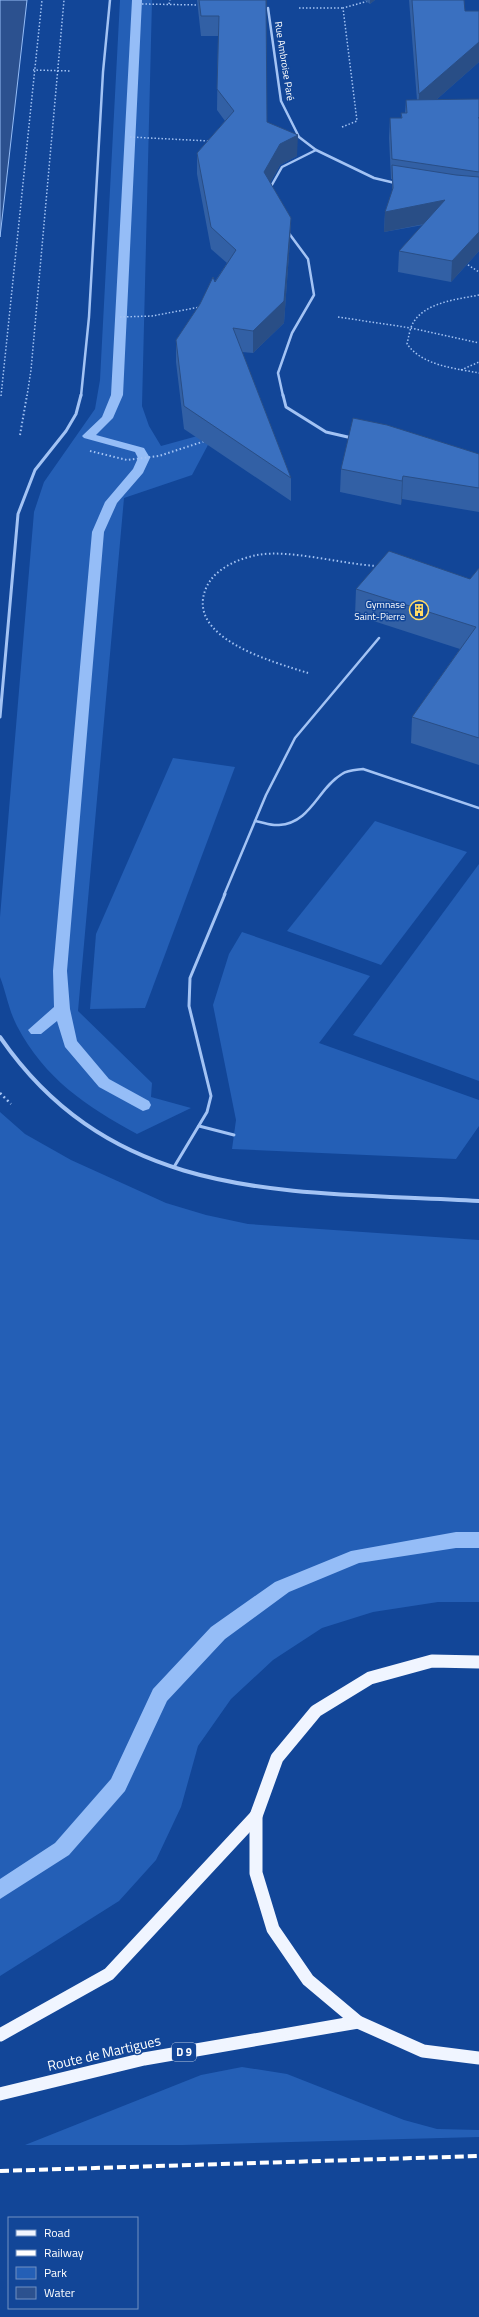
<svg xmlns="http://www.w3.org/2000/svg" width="479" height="2317" font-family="'Titillium Web',sans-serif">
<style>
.green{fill:#245fb6}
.water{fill:#2c518f;stroke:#95bdf7}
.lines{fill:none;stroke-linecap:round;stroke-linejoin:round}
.stream{fill:#95bdf7;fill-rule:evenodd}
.path-far2{stroke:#a3c3f4;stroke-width:1.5;stroke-dasharray:1.5 2;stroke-linecap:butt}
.path-far1{stroke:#a3c3f4;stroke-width:2;stroke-dasharray:1.5 2.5;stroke-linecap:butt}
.path{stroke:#a3c3f4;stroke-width:2.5;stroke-dasharray:2 3;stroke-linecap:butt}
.lane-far1{stroke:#a3c3f4;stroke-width:2.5}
.lane{stroke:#a3c3f4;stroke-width:3}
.street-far2{stroke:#a3c3f4;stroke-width:2.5}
.street-far1{stroke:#a3c3f4;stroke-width:3}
.street{stroke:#a3c3f4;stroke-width:4}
.primary{stroke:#f0f5ff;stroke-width:13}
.rail{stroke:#fff;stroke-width:4;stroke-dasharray:9 4;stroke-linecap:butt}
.wall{fill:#3260a5}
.shaded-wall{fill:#294e86}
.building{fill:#3a70c0;stroke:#294e86}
.labels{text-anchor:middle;stroke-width:3;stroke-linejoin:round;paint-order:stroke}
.far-street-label{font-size:10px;fill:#fff;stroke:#124698}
.far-poi-label{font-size:10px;fill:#fff;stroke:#124698;text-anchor:end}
.shield{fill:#124698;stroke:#b8c8e0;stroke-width:1}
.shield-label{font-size:11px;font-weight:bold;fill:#fff}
.near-street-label{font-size:14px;fill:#fff;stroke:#124698}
</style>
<rect width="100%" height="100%" fill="#124698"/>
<g class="green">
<path d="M120,0H152L142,406L149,426L161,446L223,429L209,443L192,475L124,498L78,1011L152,1083L151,1097L191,1108L137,1134C86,1106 45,1079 17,1026C9,1011 6,992 0,977V917L34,512L44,482L95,409L100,380Z"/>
<polygon points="173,758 235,767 145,1008 90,1009 96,934"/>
<polygon points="375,821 467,852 381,965 287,931"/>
<polygon points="479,864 479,1081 353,1035"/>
<polygon points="242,932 370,976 319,1043 479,1100 479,1126 456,1159 232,1149 236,1120 213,1005 229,954"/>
<polygon points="0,1112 25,1134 71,1160 166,1203 206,1215 248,1224 479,1240 479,1602 438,1602 373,1612 322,1628 273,1660 231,1699 198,1746 181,1807 156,1860 119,1901 0,1976"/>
<polygon points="242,2067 287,2074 404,2120 437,2129 479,2130 479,2137 183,2145 25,2145 201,2075"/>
</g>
<polygon class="water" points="0,0 27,0 0,237"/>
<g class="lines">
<g class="stream">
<polygon points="132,0 142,0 123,395 113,418 96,435 144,448 150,458 143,473 117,503 104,532 67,971 70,1009 77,1041 109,1079 149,1101 151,1105 149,1109 143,1111 99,1087 65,1047 57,1021 41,1034 31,1034 28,1030 54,1007 53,971 92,532 105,502 133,469 138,458 135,452 84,438 82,436 102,417 111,395"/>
<polygon points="456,1532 479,1532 479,1548 456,1548 359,1563 289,1592 225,1639 167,1701 125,1791 69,1855 0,1899 0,1879 55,1843 111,1779 153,1689 211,1627 275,1582 351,1551"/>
</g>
<g class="path-far2">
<polyline points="142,4 200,5"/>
<polyline points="169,4 170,0"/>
<polyline points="299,8 343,8"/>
<polyline points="33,70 71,71"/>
<polyline points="342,127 357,121 343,8 372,0"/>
<polyline points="130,137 209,141"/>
<polyline points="465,263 479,272"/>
<path d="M479,295C459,299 428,302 415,320C410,326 409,336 407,344C423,366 454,368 479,373"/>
<polyline points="120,317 152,316 200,307"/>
<polyline points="338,317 411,328 479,343"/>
<polyline points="461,370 479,362"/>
<polyline points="1,396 42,0"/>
<polyline points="27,396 31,370 64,0"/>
</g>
<g class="path-far1">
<polyline points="20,435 27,395"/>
<polyline points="90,451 127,460 159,456 205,441"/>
<path d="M308,673C274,662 182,638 207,586C216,568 238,559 257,555C290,549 341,564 377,566"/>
</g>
<polyline class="path" points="0,1093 11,1104"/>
<g class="lane-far1">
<path d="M255,821C263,822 271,826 279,825C311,823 318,788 342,774C348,770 356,770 363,769L479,808"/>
<polyline points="224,895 266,795 295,738 379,638"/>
</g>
<g class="lane">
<polyline points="199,1126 234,1135"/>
<polyline points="174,1167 207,1112 211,1096 189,1006 190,978 225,894"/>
</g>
<g class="street-far2">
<polyline points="268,8 281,101 299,137 316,150 374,178 395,183"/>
<polyline points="269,190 282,167 316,150"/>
<polyline points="81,396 89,317 103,72 110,0"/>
<polyline points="283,396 278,373 292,333 314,295 308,259 288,232"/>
</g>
<g class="street-far1">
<polyline points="283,395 286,407 326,432 352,438"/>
<polyline points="0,717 18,514 35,470 66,431 76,414 81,395"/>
</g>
<path class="street" d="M0,1037C117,1207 297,1190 479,1201"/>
<g class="primary">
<polyline points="479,1662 432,1661 370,1678 316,1711 277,1758 256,1816 256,1873 273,1929 308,1980 358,2022 423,2051 479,2058"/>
<polyline points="0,2035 109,1974 256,1816"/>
<polyline points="0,2094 144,2059 358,2022"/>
</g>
<polyline class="rail" points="0,2171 479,2156"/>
</g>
<g class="wall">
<polygon points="197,0 267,0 267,5 266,8 267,122 297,156 280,165 270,183 291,218 290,240 284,323 253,353 242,352 291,478 291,501 184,429 176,362 176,340 227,263 211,249 197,174 197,153 225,121 217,110 218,36 201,36"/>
<polygon points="364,0 375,0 370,4"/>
<polygon points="409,0 464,0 465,11 479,11 479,62 436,100 479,99 479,251 451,282 398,272 399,251 423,225 384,232 385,212 392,193 392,179 391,179 389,138 390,118 401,118 401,113 405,113 406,100 417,100"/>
<polygon points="479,454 479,512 402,499 401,505 340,492 341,469"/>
<polygon points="479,568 479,765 411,743 412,717 460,649 355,615 356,589 470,579"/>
</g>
<g class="shaded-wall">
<polygon points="265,0 267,0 267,5 265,8"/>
<polygon points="370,0 375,0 370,4"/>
<polygon points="479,42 479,62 418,116 419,94"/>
<polygon points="298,135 297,156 280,165 264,194 264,172 280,144"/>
<polygon points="445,200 444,220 384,232 385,212"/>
<polygon points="291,218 290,240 284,323 253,353 253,331"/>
<polygon points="479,232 479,251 451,282 452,261"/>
<polygon points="403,476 402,499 401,505 402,481"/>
</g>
<g class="building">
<polygon points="199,0 266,0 267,122 298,135 280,144 264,172 291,218 284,301 253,331 233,328 291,478 184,406 176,340 200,304 213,277 215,282 236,250 211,227 197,153 234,111 217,89 219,16 201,16"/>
<polygon points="412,0 464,0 465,11 479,11 479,42 419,94"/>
<polygon points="479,99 479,117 478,118 479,118 479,172 392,159 390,118 402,118 401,113 407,113 406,100"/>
<polygon points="392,165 456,175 479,177 479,232 452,261 399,251 445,200 385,212 393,188"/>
<polygon points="353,418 387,425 479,454 479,488 403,476 402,481 341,469"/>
<polygon points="389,551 470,579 479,568 479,738 412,717 476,627 356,589"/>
</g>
<defs>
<g id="building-ring" transform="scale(1)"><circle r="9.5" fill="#124698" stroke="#ffda66" stroke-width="1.5"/><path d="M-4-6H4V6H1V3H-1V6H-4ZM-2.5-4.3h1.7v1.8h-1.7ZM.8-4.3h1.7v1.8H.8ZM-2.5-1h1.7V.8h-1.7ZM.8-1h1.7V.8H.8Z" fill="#ffda66"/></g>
</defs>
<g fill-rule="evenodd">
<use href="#building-ring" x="419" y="610"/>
</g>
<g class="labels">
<g class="far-street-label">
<text transform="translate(285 61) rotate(81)" y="4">Rue Ambroise Paré</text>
</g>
<g class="far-poi-label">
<text x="405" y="608">Gymnase<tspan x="405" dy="12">Saint-Pierre</tspan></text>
</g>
<rect class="shield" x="172" y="2043" width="24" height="18" rx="3"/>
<g class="shield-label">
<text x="184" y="2056">D 9</text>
</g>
<g class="near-street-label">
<text transform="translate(104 2053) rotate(-13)" y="5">Route de Martigues</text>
</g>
</g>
<rect x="8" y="2217" width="130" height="92" fill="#124698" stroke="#7190c1"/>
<rect x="16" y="2230" width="20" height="6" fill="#f0f5ff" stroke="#7190c1"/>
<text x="44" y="2237" font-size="12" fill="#ffffff">Road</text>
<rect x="16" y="2250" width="20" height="6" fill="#ffffff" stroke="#7190c1"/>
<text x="44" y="2257" font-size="12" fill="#ffffff">Railway</text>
<rect x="16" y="2267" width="20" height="12" fill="#245fb6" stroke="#7190c1"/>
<text x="44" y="2277" font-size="12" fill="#ffffff">Park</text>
<rect x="16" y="2287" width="20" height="12" fill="#2c518f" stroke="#7190c1"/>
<text x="44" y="2297" font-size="12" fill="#ffffff">Water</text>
</svg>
